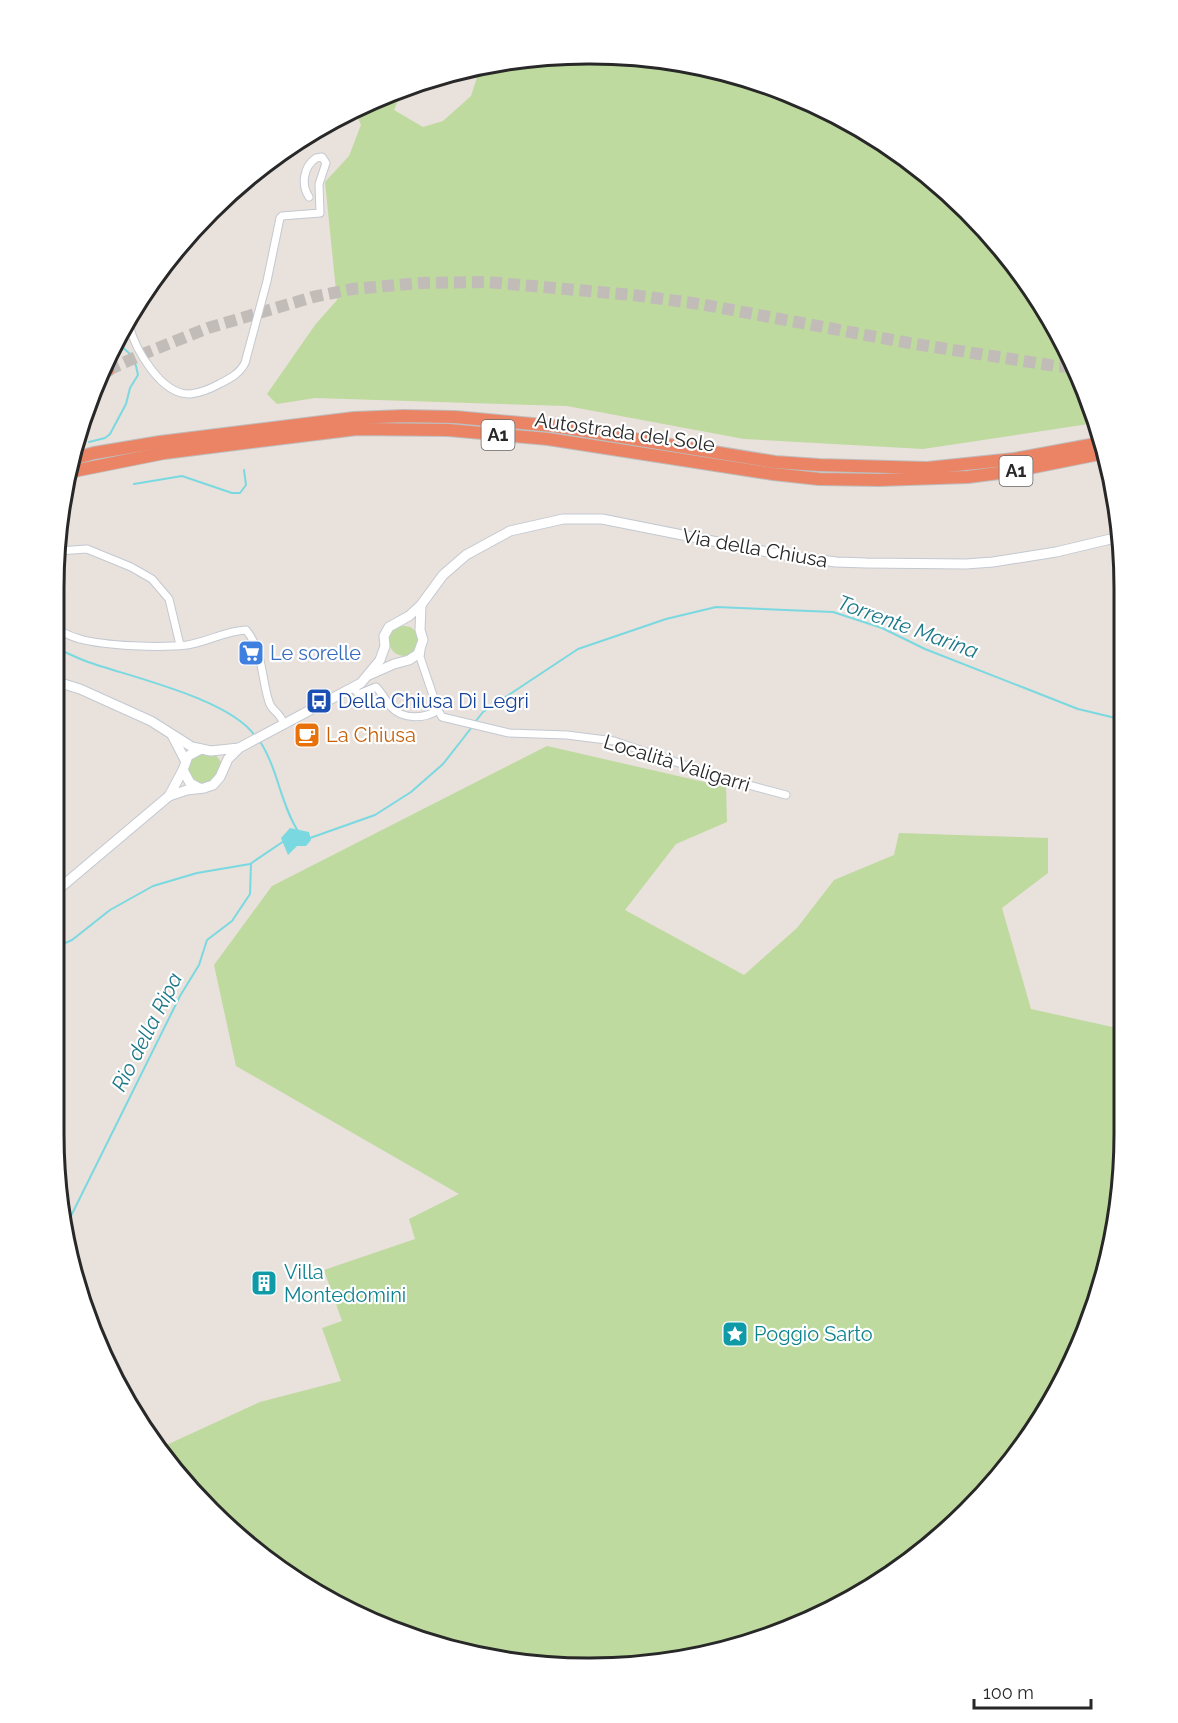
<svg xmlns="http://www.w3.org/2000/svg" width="1178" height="1723" font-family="Raleway,sans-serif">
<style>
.green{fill:#beda9e}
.water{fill:#7ad9e0}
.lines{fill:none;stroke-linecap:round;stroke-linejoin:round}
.stream{stroke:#7ad9e0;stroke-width:2}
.highway-tunnel{stroke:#c2bcb8;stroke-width:12;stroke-dasharray:12 6;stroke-linecap:butt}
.street-casing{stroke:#c3c9d1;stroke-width:9}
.secondary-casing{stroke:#c3c9d1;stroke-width:11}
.highway-casing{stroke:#bebebe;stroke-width:14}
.street{stroke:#fff;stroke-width:7}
.secondary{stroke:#fff;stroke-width:9}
.highway{stroke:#eb8465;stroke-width:12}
.labels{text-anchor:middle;stroke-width:4.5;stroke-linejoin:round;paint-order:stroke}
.shield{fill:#fff;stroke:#686868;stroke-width:1.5}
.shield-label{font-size:18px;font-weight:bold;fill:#282828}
.street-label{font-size:20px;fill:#282828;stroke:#fff}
.shop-label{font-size:20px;fill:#366cbe;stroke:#fff;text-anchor:start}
.transit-label{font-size:20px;fill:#164399;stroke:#fff;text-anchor:start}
.food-label{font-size:20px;fill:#c56008;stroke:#fff;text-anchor:start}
.culture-label{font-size:20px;fill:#0d838f;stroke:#fff;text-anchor:start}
.water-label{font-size:21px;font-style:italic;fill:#1c7989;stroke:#fff}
.rim{fill:none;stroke:#282828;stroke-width:3}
</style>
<rect width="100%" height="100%" fill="#e9e1dc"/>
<g class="green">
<polygon points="589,54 693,64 793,95 886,144 967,210 1034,291 1083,384 1095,423 923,449 744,439 567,406 315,398 277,404 267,394 315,325 337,300 325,182 349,156 361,125 355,111 384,95 403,89 394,110 423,127 443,121 471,96 481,65"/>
<circle cx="404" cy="641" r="15"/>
<polygon points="547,746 726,787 727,822 676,844 625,910 744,975 797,928 834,880 894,855 899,833 1048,838 1048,873 1002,908 1031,1009 1117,1028 1124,1013 1124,1134 1114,1238 1069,1371 968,1512 856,1597 694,1659 554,1668 385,1628 263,1558 160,1448 260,1402 341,1381 322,1328 342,1321 324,1270 415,1239 409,1219 459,1194 236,1066 214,965 272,886"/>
<polygon points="196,750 215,754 221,762 222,772 204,788 184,775"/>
</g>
<polygon class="water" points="290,828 309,832 311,840 306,846 297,846 288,855 281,838"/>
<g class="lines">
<g class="stream">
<polyline points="89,442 105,438 110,434 126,404 130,388 138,375 136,366 130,354 120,345 115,344"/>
<polyline points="134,484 182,476 232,493 240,493 246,485 244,470"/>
<path d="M54,647C65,652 77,658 88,662C131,677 230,699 255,736"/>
<polyline points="475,722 483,712 578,649 666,619 716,607 833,612 882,628 925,649 1078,709 1124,720"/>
<path d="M259,740C278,768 280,803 298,831"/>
<polyline points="310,838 375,815 411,792 443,764 472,727"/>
<polyline points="54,948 72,940 110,910 153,886 197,873 250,864 284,841"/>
<polyline points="68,1222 180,996 199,965 207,940 232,921 250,894 251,864"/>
</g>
<polyline class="highway-tunnel" points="108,370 143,354 208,328 313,297 352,289 421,283 487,282 633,295 700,304 909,343 1056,366 1074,367"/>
<g class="street-casing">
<g id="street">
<path d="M129,325C135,349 161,395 190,394C201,393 212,388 221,383C231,378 240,373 245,363L267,281L280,218L282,216L320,213L319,184L326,163L322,157L316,158C303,167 301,185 309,197"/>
<polyline points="58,551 87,549 131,567 152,579 169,599 180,645"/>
<path d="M54,628C62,632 71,637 80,639C105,646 161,648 187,645C207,642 225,631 246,630C263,650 261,677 269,702C272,712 280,711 284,725"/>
<polyline points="421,650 420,657 438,710 442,717 509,733 567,735 614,741 726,779 786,795"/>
<path d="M353,688L359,694L376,687C382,693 386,701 391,707C403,720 425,719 438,710"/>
</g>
</g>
<g class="secondary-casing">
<g id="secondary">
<polyline points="369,675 394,664 409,660 418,654 423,640 420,630 421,605"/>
<polyline points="54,681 80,689 151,721 192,747 211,751 239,748 361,683 380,660 385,646 384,636 389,627 409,616 421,605 443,575 466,555 510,531 563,519 602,519 778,554 836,562 866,563 966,564 993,562 1056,552 1119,537"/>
<polyline points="172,735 185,760"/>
<polyline points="199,788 190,783 183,770 188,756 201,749"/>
<polyline points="169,796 187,790 204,788 213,785 220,777 228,759 239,748"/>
<polyline points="54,893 169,796 183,770"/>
</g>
</g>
<g class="highway-casing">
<g id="highway">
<polyline points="102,373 108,370"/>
<polyline points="73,459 94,453 160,442 354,418 403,416 455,417 554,426 775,462 819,465 927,468 1014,459 1101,443"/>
<polyline points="69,472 164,453 357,429 448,430 548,439 773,474 819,479 879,480 968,477 1014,471 1104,453"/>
</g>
</g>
<use href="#street" class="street"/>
<use href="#secondary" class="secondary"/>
<use href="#highway" class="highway"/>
</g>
<defs>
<g id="supermarket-square" transform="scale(1.35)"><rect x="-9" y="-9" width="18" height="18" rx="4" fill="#3f7fe0" stroke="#fff"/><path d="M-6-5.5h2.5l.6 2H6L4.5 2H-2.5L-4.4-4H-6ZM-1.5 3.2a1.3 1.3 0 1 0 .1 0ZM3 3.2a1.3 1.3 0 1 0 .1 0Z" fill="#fff"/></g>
<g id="bus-square" transform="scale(1.35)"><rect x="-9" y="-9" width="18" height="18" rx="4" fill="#1a4fb4" stroke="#fff"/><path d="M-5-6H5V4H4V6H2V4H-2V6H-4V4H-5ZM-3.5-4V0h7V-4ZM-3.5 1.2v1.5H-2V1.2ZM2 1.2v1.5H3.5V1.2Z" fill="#fff"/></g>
<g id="cafe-square" transform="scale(1.35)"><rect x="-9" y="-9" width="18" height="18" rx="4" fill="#e8710a" stroke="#fff"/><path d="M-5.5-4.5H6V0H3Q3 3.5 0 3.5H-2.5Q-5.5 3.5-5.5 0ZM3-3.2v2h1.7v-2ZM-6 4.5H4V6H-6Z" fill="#fff"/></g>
<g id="building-square" transform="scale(1.35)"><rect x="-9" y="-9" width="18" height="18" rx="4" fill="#0f9aa8" stroke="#fff"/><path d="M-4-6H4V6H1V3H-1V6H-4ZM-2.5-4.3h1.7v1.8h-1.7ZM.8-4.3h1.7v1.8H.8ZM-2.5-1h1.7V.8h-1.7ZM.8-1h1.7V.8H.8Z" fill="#fff"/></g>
<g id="sight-square" transform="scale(1.35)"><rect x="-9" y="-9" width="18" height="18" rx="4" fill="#0f9aa8" stroke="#fff"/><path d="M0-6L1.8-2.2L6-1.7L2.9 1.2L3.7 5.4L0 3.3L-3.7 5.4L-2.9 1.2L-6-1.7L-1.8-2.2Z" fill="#fff"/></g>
</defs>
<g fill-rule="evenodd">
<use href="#supermarket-square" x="251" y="653"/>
<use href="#bus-square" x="319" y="701"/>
<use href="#cafe-square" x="307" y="735"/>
<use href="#building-square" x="264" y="1283"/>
<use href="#sight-square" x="735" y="1334"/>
</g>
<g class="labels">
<g class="shield">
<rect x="481.5" y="420" width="33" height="30" rx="4.5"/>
<rect x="999.5" y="456" width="33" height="30" rx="4.5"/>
</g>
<g class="shield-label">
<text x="498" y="441">A1</text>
<text x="1016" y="477">A1</text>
</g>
<g class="street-label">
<text transform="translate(625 432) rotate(8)" y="7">Autostrada del Sole</text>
<text transform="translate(755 548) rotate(10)" y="7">Via della Chiusa</text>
<text transform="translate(677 763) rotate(17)" y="7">Località Valigarri</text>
</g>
<g class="shop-label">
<text x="270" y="660">Le sorelle</text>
</g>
<g class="transit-label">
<text x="338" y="708">Della Chiusa Di Legri</text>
</g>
<g class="food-label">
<text x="326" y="742">La Chiusa</text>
</g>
<g class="culture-label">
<text x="284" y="1279">Villa<tspan x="284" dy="23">Montedomini</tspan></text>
<text x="754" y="1341">Poggio Sarto</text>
</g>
<g class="water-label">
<text transform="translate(908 627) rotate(20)" y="7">Torrente Marina</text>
<text transform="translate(147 1032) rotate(-63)" y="7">Rio della Ripa</text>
</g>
</g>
<path d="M0 0H1178V1723H0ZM588 64H590A524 524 0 0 1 1114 588V1134A524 524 0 0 1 590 1658H588A524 524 0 0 1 64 1134V588A524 524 0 0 1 588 64Z" fill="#fff" fill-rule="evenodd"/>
<path class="rim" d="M588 64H590A524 524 0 0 1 1114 588V1134A524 524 0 0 1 590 1658H588A524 524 0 0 1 64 1134V588A524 524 0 0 1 588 64Z"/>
<path d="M974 1699v9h117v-9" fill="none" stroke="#282828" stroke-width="3"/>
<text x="983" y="1699" font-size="18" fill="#282828" stroke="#ffffff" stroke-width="4.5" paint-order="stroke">100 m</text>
</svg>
